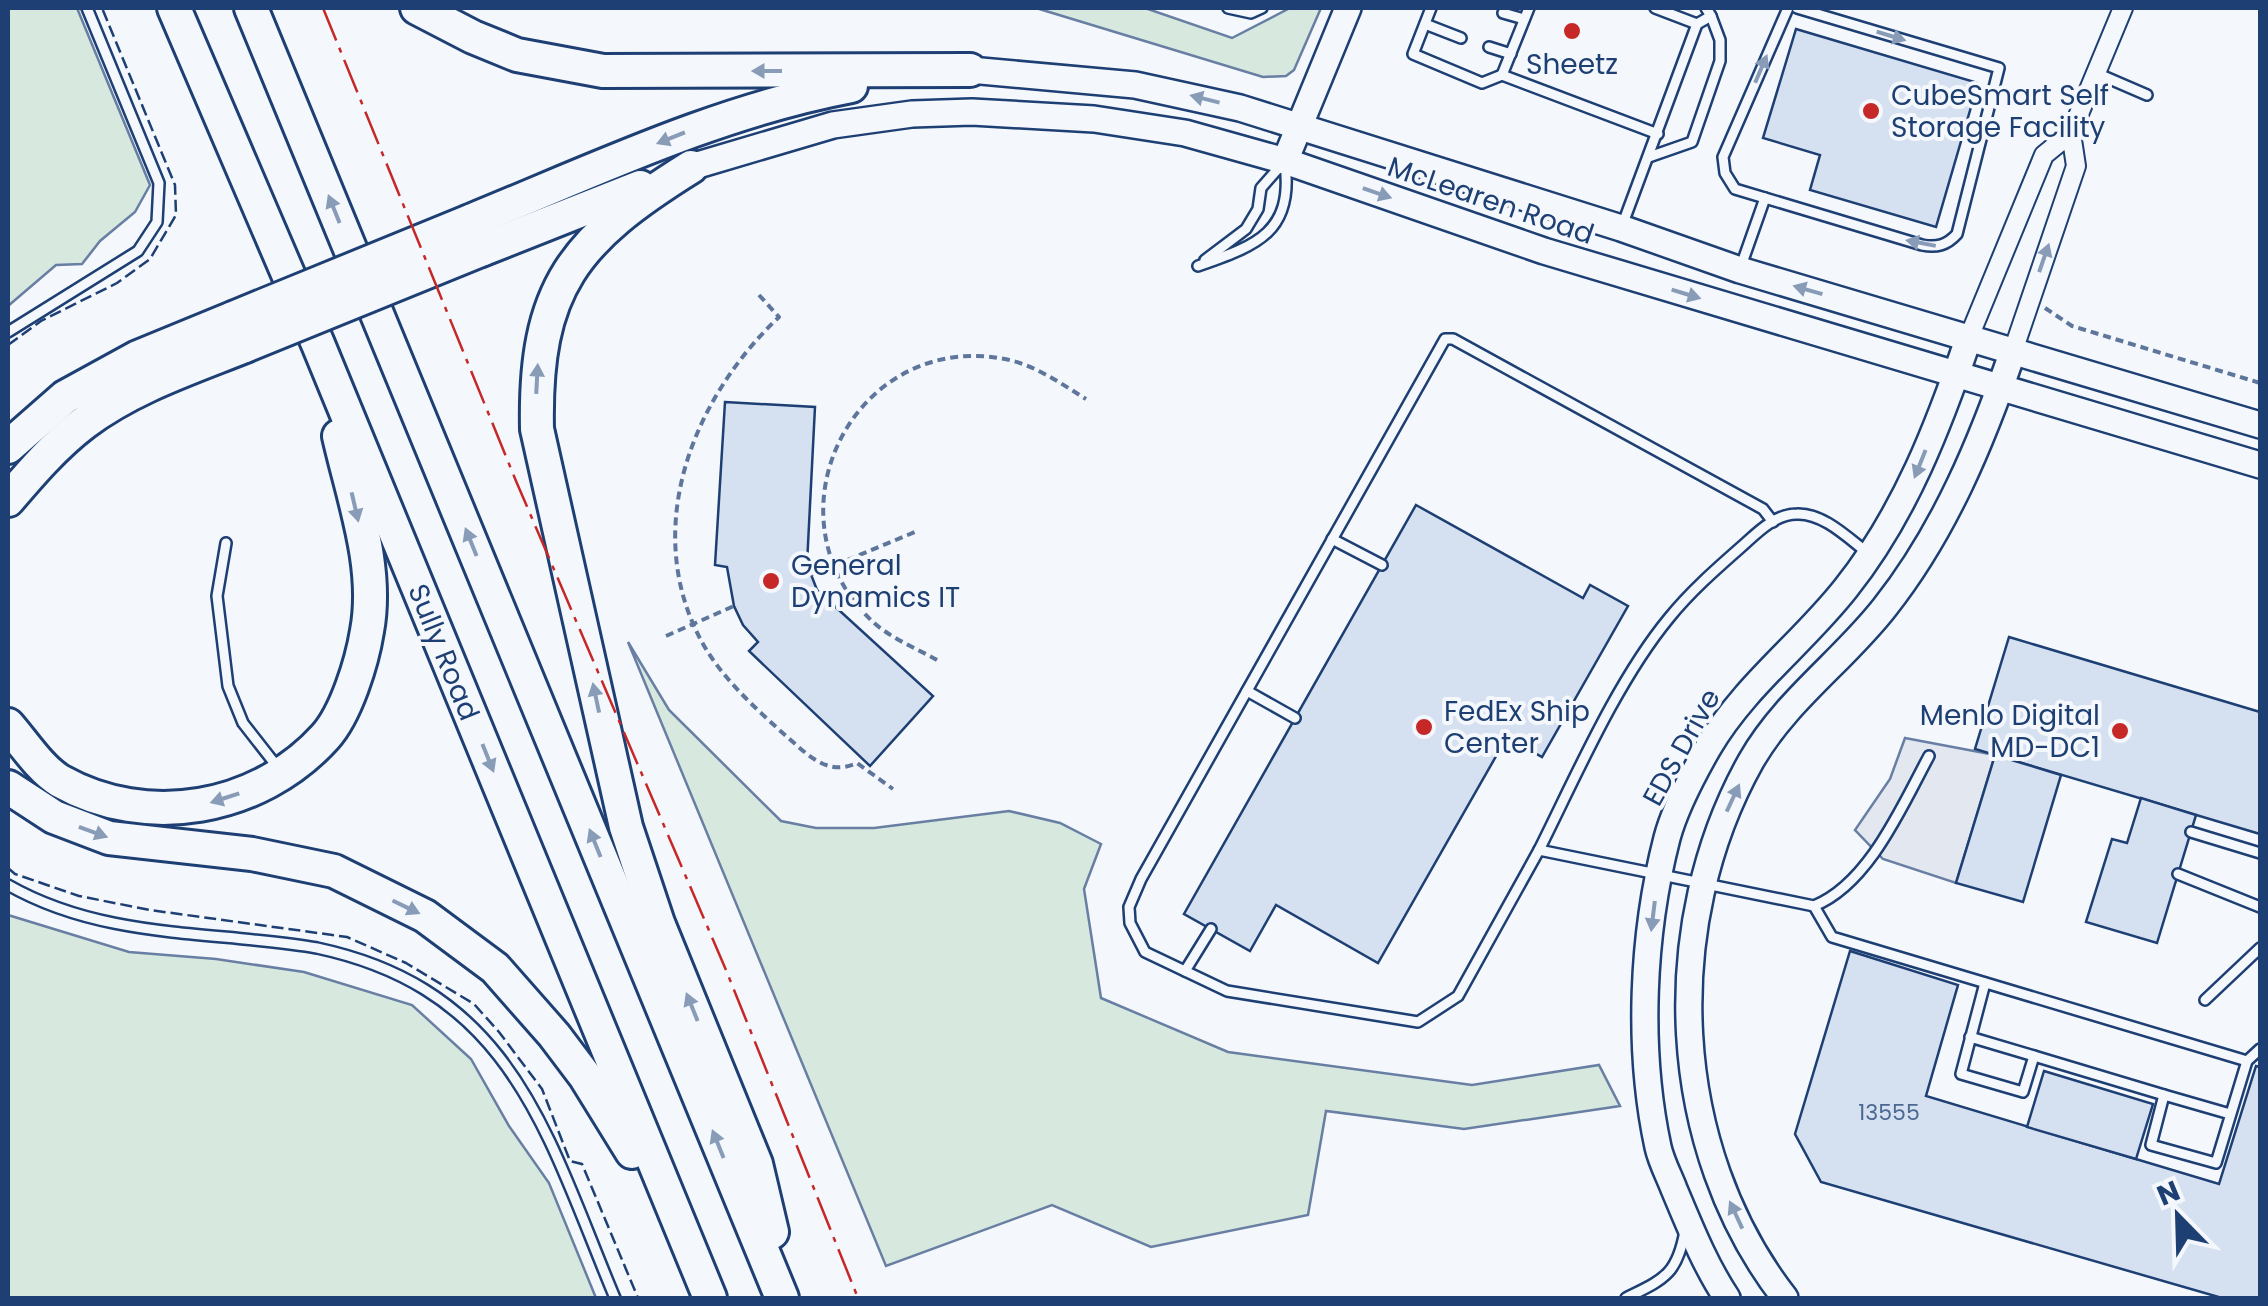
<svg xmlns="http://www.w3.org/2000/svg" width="2268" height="1306" font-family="Poppins,sans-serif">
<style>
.green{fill:#d7e8df;stroke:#687fa3;stroke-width:2.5}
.parking{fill:#e3e8f0;stroke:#687fa3;stroke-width:2.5}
.building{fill:#d5e0f0;stroke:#1d3f73;stroke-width:2.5}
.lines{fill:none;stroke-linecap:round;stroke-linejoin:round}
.lane-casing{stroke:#1d3f73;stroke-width:14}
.street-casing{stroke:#1d3f73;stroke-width:22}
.secondary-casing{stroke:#1d3f73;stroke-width:30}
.highway-casing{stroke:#1d3f73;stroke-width:38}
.path{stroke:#5e769c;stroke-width:4;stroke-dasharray:8 5;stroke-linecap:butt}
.lane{stroke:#f4f7fb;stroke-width:9}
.street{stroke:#f4f7fb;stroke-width:18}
.secondary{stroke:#f4f7fb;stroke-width:25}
.highway{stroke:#f4f7fb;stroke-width:32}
.highway-bridge-casing{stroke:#1d3f73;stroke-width:38;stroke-linecap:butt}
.highway-bridge{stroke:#f4f7fb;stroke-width:32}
.fence{stroke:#1d3f73;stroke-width:2.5;stroke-dasharray:12 5;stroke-linecap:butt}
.power{stroke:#c62828;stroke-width:2.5;stroke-dasharray:35 8 5 8;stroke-linecap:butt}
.oneway{fill:#889bb7}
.poi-dot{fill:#c62828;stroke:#f4f7fb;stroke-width:4}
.labels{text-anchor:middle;stroke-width:8;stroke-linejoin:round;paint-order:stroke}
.number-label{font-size:22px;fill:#4b6792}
.poi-label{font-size:28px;fill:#1d3f73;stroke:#f4f7fb;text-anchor:start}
.street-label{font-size:28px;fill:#1d3f73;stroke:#f4f7fb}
</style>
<rect width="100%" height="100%" fill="#f4f7fb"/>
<g class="green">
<polygon points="8,8 77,8 150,185 135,212 100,241 82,264 56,265 8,306"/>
<polygon points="1036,8 1145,8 1232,38 1290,8 1321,8 1294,70 1286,76 1263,77"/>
<polygon points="628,642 669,710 781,821 816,828 874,828 1009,811 1060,823 1101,844 1084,889 1101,998 1228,1052 1472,1085 1599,1065 1620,1106 1464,1129 1326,1111 1308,1215 1151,1247 1052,1205 886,1266"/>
<polygon points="8,915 129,952 216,959 304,972 412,1005 471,1059 509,1126 549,1183 596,1298 8,1298"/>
</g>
<polygon class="parking" points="1905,738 1995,755 1956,883 1883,859 1855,830 1890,779"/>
<g class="building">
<polygon points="1796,29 1978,83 1936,227 1810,190 1820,155 1763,138"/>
<polygon points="725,402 815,407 807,564 817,590 933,696 870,766 749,651 758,642 743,625 734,606 727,567 715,565"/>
<polygon points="1416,505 1583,598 1590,585 1628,606 1542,757 1507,737 1378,963 1276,905 1250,951 1184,914"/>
<polygon points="2009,637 2260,712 2260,834 1975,749"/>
<polygon points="1995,755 2061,775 2023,902 1956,883"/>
<polygon points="2141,798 2196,815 2157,943 2086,922 2112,839 2127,843"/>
<polygon points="1850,951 1958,985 1926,1096 2219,1184 2256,1066 2260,1067 2260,1298 2222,1298 1821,1182 1795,1134"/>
<polygon points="2044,1071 2153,1104 2136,1159 2027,1127"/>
</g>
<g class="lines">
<g class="lane-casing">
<g id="lane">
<polyline points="1228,8 1251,13 1262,8"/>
<polyline points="1431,8 1413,54 1482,83 1502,75"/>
<polyline points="1529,8 1502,75 1658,134"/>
<polyline points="1655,8 1697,24"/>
<path d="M1788,8L1723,157L1725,173L1735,189L1922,245C1937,248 1947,245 1957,234L1999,68L1797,8"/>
<polyline points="1503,13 1524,19"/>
<polyline points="1425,24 1461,38"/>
<polyline points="1489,47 1511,54"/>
<polyline points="2096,73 2147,95"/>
<polyline points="1649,157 1692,142 1720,61 1720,40 1711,16"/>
<polyline points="1622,226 1697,24 1711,16 1706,8"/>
<polyline points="1205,260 1246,229 1258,209 1261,188 1283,163"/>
<path d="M1198,266C1254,246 1294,234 1285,164"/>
<polyline points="1741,266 1765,198"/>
<polyline points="8,332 138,251 157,222 159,183 87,8"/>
<polyline points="1332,539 1382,565"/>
<polyline points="226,543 217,596 228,686 243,723 279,769"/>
<path d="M1869,554C1849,539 1824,513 1797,514C1774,514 1756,534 1740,548C1715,570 1690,592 1669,618C1617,681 1576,776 1539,850L1814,906C1869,884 1902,806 1929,756"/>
<polyline points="1247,691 1295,718"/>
<polyline points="2191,832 2260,853"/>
<polyline points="1539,850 1458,996 1418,1022 1227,991 1145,952 1130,923 1129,907 1141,879 1445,339 1453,339 1763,509 1773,522"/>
<polyline points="2178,874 2260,907"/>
<path d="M8,885C78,925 155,931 235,938C262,941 290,943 317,948C514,990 547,1136 615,1298"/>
<polyline points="1814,906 1832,937 2247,1061"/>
<polyline points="1185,971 1211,929"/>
<polyline points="2205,1000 2260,948"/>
<polyline points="1970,1037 2034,1056 2023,1092 1961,1074 1985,983"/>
<polyline points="2034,1056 2164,1095"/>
<polyline points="2230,1114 2164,1095 2151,1145 2216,1163 2247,1061 2260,1049"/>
<path d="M1626,1298C1664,1279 1677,1275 1685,1231"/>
</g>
</g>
<g class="street-casing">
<g id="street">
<polyline points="2071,133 2123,8"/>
<polyline points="1969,337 2044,155 2071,133 2076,166 2013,351"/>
</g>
</g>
<g class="secondary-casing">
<g id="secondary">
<polyline points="970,70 1135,85 1240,108 1621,228 1740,270 2260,425"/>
<polyline points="1285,161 1348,8"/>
<polyline points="691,167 833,125 912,114 972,112 1094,119 1185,133 1285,161 1544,251 2260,465"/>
<path d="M1727,1298C1705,1265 1690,1227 1674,1189C1669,1176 1661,1161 1658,1147C1637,1049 1642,935 1667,838C1675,808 1692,776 1708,748C1745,685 1802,644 1846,588C1905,514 1939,425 1969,337"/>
<path d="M1785,1298C1668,1148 1659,925 1751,761C1786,700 1843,661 1885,607C1945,531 1982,441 2013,351"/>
</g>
</g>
<g class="highway-casing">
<g id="highway">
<polyline points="174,8 318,344 710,1298"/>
<polyline points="251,8 782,1298"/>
<polyline points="417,8 473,37 517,55 603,71 970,70"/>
<path d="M691,167C574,240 534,287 537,429L626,827L658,923L756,1164L772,1232"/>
<path d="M470,221C595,170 718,111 851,86"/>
<polyline points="481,250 640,187"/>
<polyline points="8,447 65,397 138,357 233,318"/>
<path d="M8,500C31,473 55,445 84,423C132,387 190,368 245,346"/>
<path d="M8,725C23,742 40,769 60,781C147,830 259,810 325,737C346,714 362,662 367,631C379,567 353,498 339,436"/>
<polyline points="8,787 54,817 109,838 252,854 334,871 425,916 495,968 554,1035 585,1076 632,1152"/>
</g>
</g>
<g class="path">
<path d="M759,295L779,317C692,399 640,531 703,644C723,679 755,708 785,735C807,754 827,777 857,763L893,789"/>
<polyline points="2045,308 2072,326 2260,383"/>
<polyline points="811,575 915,532"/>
<polyline points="666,636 734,606"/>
<path d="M937,660C916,648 890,638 872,621C761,516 854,330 1005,359C1035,365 1060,383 1086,399"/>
</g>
<use href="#lane" class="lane"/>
<use href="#street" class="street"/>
<use href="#secondary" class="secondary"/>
<use href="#highway" class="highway"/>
<g class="highway-bridge-casing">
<g id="highway-bridge">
<polyline points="233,318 470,221"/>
<polyline points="245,346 481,250"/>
</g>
</g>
<use href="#highway-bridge" class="highway-bridge"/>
<g class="fence">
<polyline points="8,345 41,321 117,283 150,259 176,215 175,185 102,8"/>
<polyline points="8,868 15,874 79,896 150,910 347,937 406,963 474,1004 499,1032 542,1089 570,1161 582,1164 638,1298"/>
</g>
<polyline class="power" points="323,8 516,481 726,970 858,1298"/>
</g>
<defs><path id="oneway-solid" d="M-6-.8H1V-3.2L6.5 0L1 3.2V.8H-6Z" transform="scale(2.5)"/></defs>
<g class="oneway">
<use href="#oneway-solid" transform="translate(1891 36) rotate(17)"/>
<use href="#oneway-solid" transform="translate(1761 69) rotate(-67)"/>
<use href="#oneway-solid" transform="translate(767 71) rotate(180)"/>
<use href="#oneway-solid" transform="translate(1205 99) rotate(-166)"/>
<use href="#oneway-solid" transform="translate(671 138) rotate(158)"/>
<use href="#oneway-solid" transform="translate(1377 193) rotate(19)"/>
<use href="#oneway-solid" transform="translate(334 209) rotate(-112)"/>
<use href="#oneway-solid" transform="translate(1921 243) rotate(-169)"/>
<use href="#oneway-solid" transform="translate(2044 258) rotate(-71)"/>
<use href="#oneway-solid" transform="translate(1808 290) rotate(-164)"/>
<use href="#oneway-solid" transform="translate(1686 294) rotate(17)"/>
<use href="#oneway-solid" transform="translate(537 379) rotate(-87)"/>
<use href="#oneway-solid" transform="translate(1920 464) rotate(112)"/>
<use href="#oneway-solid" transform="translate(355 507) rotate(77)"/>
<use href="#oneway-solid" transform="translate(471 542) rotate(-112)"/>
<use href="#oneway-solid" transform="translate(596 698) rotate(-102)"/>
<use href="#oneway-solid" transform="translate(488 758) rotate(68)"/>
<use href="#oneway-solid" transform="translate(225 798) rotate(162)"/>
<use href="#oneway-solid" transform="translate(1733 798) rotate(-65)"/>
<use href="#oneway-solid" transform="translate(93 832) rotate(20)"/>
<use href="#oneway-solid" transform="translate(595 843) rotate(-112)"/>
<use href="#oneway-solid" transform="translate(406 907) rotate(26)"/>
<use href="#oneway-solid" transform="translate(1653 916) rotate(97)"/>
<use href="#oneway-solid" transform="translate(692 1007) rotate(-112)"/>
<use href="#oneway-solid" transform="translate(718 1144) rotate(-112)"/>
<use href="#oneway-solid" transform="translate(1736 1215) rotate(-115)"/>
</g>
<g class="poi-dot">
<circle cx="1572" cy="31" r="10"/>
<circle cx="1871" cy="111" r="10"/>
<circle cx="771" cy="581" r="10"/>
<circle cx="1424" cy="727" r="10"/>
<circle cx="2120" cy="731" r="10"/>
</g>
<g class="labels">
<g class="number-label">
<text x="1889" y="1120">13555</text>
</g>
<g class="poi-label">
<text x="1572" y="74" text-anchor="middle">Sheetz</text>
<text x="1891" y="105">CubeSmart Self<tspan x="1891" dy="32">Storage Facility</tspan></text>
<text x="791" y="575">General<tspan x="791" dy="32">Dynamics IT</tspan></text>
<text x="1444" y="721">FedEx Ship<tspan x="1444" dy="32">Center</tspan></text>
<text x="2100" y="725" text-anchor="end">Menlo Digital<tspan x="2100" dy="32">MD-DC1</tspan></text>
</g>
<g class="street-label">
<text transform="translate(1491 200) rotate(19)" y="10">McLearen Road</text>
<text transform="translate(444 652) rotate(68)" y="10">Sully Road</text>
<text transform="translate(1681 747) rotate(-61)" y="10">EDS Drive</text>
</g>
</g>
<rect width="2268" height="1306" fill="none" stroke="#1d3f73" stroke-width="20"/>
<g transform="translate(2178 1216) rotate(337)" stroke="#f4f7fb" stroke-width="8" paint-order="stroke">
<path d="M0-8L18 38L0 25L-18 38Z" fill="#1d3f73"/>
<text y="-15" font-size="28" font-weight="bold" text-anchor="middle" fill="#1d3f73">N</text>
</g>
</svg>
